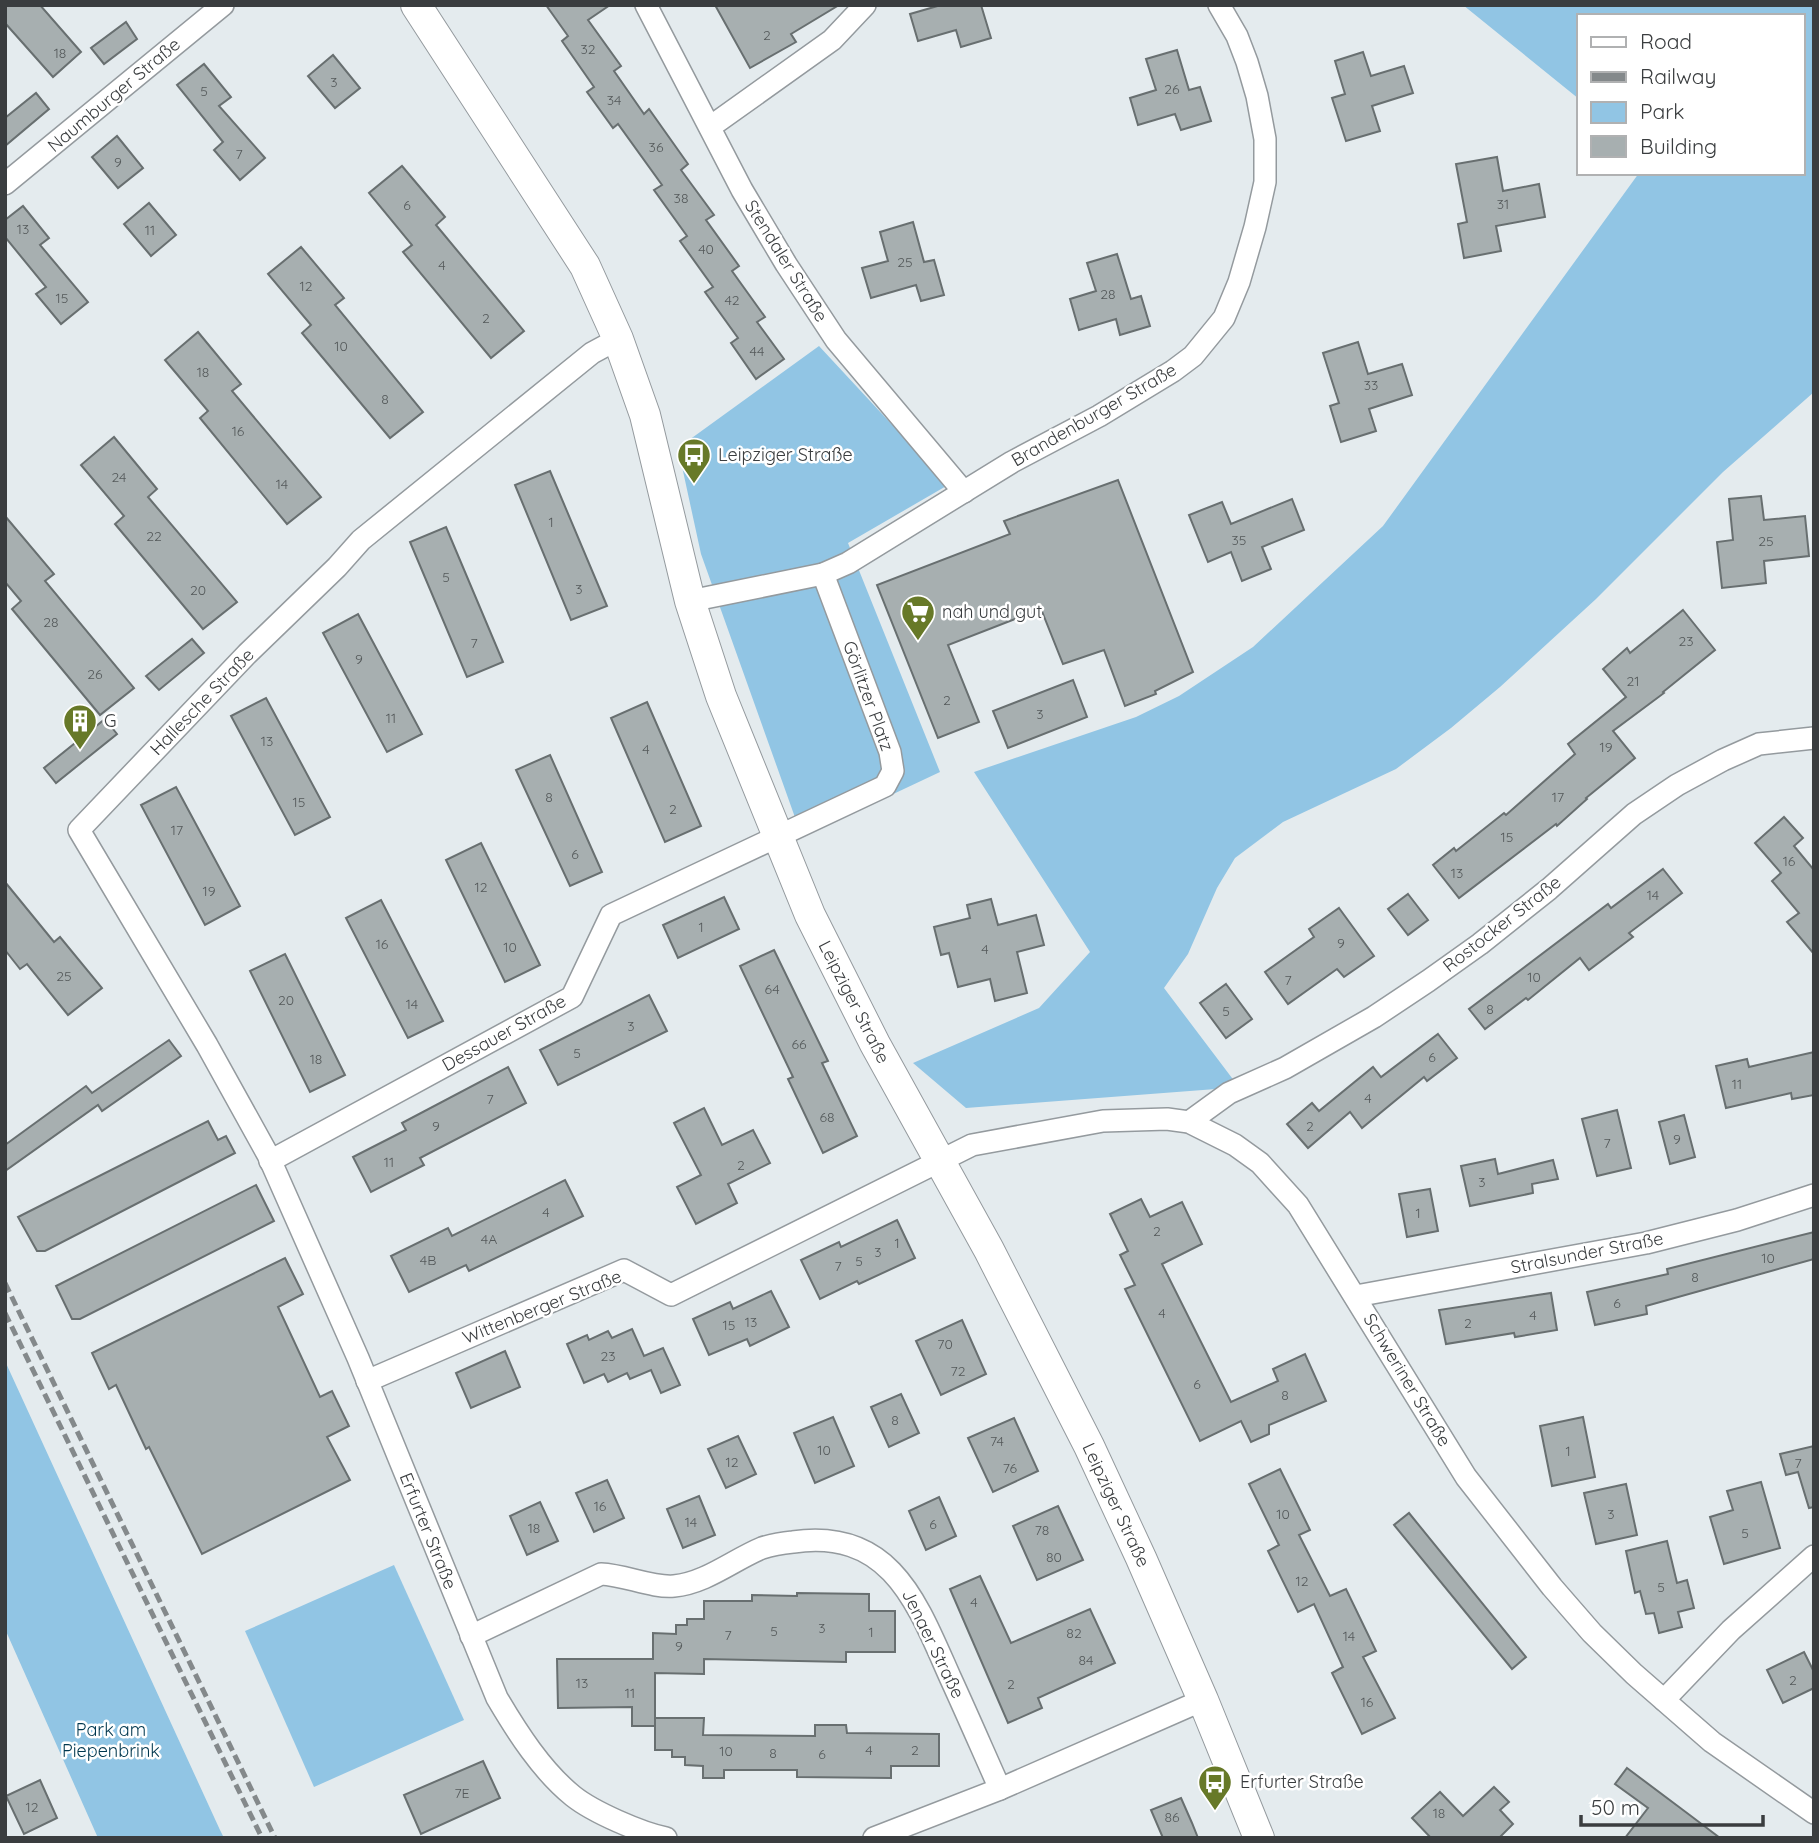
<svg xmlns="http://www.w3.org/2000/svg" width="1819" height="1843" font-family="Quicksand,sans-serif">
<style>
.green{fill:#91c5e4}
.building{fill:#a7afb0;stroke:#686f70;stroke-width:2}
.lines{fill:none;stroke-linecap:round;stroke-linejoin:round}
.minor-casing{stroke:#949a9e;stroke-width:24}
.secondary-casing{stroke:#949a9e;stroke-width:32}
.minor{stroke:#fff;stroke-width:21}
.secondary{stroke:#fff;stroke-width:30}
.rail{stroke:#84898b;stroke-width:5;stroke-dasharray:10 5;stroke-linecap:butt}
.labels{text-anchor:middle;stroke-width:5;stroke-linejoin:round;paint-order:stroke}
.number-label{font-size:14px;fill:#555a5b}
.street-label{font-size:18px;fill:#3a3d3f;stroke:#fff}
.poi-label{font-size:18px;fill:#3a3d3f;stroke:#fff;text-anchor:start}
.park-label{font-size:18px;fill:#00374e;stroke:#fff}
</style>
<rect width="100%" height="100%" fill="#e4ebee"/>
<g class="green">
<polygon points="1463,5 1814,5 1814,392 1723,472 1596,599 1500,687 1451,728 1396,769 1283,822 1235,858 1217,888 1188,954 1164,988 1235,1082 1216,1089 966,1108 913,1063 1039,1008 1090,952 974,772 1136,717 1179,696 1253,647 1383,526 1639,173 1803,173 1803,16 1579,16 1579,99"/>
<polygon points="819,346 948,485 848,543 940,772 802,837 701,554 678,448"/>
<polygon points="5,1361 220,1830 224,1838 98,1838 5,1629"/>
<polygon points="394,1565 464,1720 314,1787 245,1631"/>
</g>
<g class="building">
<polygon points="5,5 40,5 81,52 53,77 5,23"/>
<polygon points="546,5 610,5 588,20 621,66 614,71 644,114 649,109 688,164 681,170 714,215 706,220 739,266 732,271 765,317 757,322 784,359 756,379 731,343 738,338 705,292 713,287 680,241 687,236 654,190 662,185 618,124 613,128 587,92 594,87 562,41 568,36"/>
<polygon points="715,5 839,5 791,34 796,42 750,68"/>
<polygon points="941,5 981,5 991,38 961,47 956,30 918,41 910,14"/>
<polygon points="126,22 137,39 104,64 91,48"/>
<polygon points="1177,50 1189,90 1200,87 1211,121 1181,130 1175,114 1138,125 1130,98 1156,90 1146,59"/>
<polygon points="1363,52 1371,76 1404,66 1413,93 1372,106 1380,131 1346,141 1332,98 1345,94 1335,61"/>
<polygon points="333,55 360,88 335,108 308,76"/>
<polygon points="204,64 231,97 219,106 265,158 240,180 214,150 223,142 177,85"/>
<polygon points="36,93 49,109 5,146 5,118"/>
<polygon points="117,136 143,168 118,188 92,157"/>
<polygon points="1497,157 1503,191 1539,184 1545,217 1496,226 1501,251 1464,258 1458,224 1467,222 1456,164"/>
<polygon points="402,166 445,217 436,225 524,331 491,358 403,252 412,245 369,193"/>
<polygon points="149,203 176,235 151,256 124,224"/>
<polygon points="23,206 49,238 40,245 88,302 61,324 36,294 46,287 5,237 5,220"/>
<polygon points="913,222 924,262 934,260 944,295 921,301 916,285 871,298 862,268 888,261 880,232"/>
<polygon points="301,247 344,298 335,305 423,412 390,438 302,333 311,325 268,274"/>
<polygon points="1117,254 1131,299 1141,296 1150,326 1120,335 1116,319 1079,330 1070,299 1096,291 1087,263"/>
<polygon points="198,332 241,384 232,391 321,497 287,524 200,418 208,411 165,360"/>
<polygon points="1358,342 1368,374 1402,364 1412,395 1369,409 1376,431 1341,442 1330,406 1339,403 1323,353"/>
<polygon points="114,437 157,489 148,497 237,602 203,629 115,524 124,516 81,465"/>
<polygon points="550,471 607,606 571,620 515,485"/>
<polygon points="1118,480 1193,672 1155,691 1156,694 1125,706 1104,650 1063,664 1041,609 948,645 979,722 938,738 877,585 1010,534 1004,521"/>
<polygon points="1761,496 1764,520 1805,516 1809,556 1764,561 1766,583 1722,588 1717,542 1733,540 1729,499"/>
<polygon points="1292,499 1304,530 1262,547 1271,569 1242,581 1231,552 1208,562 1189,515 1222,502 1231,524"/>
<polygon points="5,516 54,574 45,581 134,688 100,715 12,609 21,601 5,582"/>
<polygon points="446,527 503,662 467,677 410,542"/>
<polygon points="1683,610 1715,650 1663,692 1664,693 1613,731 1635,758 1586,798 1587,799 1557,826 1556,824 1459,898 1433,865 1454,848 1456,851 1504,813 1506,815 1575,754 1568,744 1626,697 1603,669 1627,648 1630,653"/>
<polygon points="358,614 422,734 387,752 323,633"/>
<polygon points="192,639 204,653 159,690 146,676"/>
<polygon points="1073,680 1087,717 1008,748 993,711"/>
<polygon points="266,698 330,817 295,835 231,716"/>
<polygon points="647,702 701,826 665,842 611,718"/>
<polygon points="105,719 117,734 56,783 44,768"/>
<polygon points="550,755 602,872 570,886 516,770"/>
<polygon points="176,787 240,906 205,925 141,805"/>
<polygon points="1784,817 1803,838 1794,846 1814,870 1814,954 1787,922 1799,913 1772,881 1781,873 1755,843"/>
<polygon points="481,843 540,965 505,982 446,860"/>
<polygon points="1663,869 1682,893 1629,933 1633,937 1589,970 1580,958 1528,1000 1526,998 1485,1029 1469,1009 1608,904 1611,908"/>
<polygon points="5,882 54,942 60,937 102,988 68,1015 27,964 20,969 5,950"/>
<polygon points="1408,894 1428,920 1408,935 1388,909"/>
<polygon points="724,897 739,929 678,958 663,925"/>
<polygon points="991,899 998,925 1036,915 1044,945 1017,952 1027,993 995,1001 990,979 958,987 949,953 941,955 934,927 970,918 967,905"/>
<polygon points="381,900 443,1021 408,1038 346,918"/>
<polygon points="1339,908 1374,956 1344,977 1337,969 1288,1004 1265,972 1314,937 1309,929"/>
<polygon points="774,950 828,1061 822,1063 857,1136 823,1153 788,1079 793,1077 740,966"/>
<polygon points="285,954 345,1075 310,1092 250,971"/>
<polygon points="1226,984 1252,1019 1226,1038 1200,1003"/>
<polygon points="649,995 667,1031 558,1085 540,1050"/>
<polygon points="1438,1034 1457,1058 1427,1081 1424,1077 1362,1128 1350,1112 1308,1148 1287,1124 1312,1103 1319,1111 1373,1067 1381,1077"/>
<polygon points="169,1040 181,1056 102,1111 98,1105 5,1171 5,1145 86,1086 92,1093"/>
<polygon points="1814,1052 1814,1095 1792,1099 1791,1093 1726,1108 1716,1066 1747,1059 1749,1067"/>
<polygon points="508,1067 526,1103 420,1158 424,1165 371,1192 353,1157 406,1130 402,1123"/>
<polygon points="704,1108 722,1145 753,1130 770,1163 728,1184 737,1203 696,1224 677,1187 701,1175 674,1123"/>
<polygon points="1617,1110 1631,1168 1597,1176 1582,1119"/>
<polygon points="1684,1115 1695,1157 1670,1164 1659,1122"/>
<polygon points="208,1121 218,1140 226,1136 235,1153 45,1251 37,1251 18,1217"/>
<polygon points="1495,1159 1498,1174 1553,1160 1558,1179 1532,1184 1533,1193 1470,1206 1461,1166"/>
<polygon points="565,1180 583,1216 469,1271 466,1265 409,1292 391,1256 448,1228 452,1236"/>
<polygon points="256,1185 274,1221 80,1319 72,1319 56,1286"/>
<polygon points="1430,1189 1438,1231 1407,1237 1399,1194"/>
<polygon points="1141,1199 1150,1217 1182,1202 1202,1244 1162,1264 1231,1402 1278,1381 1273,1369 1305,1354 1326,1401 1269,1425 1269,1434 1251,1442 1241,1421 1200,1441 1125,1289 1135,1285 1120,1255 1128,1251 1110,1214"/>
<polygon points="897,1220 915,1258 859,1284 857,1281 820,1299 801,1260 839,1242 841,1247"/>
<polygon points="1814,1232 1814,1259 1646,1306 1647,1314 1595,1325 1587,1292 1668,1274 1667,1269"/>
<polygon points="285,1258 303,1294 278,1307 320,1397 332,1391 349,1426 327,1437 350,1480 202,1554 149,1447 146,1449 116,1385 109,1389 92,1353"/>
<polygon points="771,1291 789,1327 750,1346 747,1339 709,1355 693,1319 730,1302 733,1309"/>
<polygon points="1551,1293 1557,1330 1515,1337 1514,1333 1446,1344 1439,1310"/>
<polygon points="962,1320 986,1374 941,1395 916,1341"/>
<polygon points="632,1329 644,1356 663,1348 680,1385 661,1393 651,1370 630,1379 627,1373 608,1382 604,1374 584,1383 567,1344 587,1335 589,1340 608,1331 612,1338"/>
<polygon points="505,1351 520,1387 471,1408 456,1373"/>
<polygon points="901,1394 919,1433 889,1447 871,1407"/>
<polygon points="833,1417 854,1466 815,1483 794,1433"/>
<polygon points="1583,1417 1595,1477 1552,1486 1540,1426"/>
<polygon points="1014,1418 1038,1471 993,1492 968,1438"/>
<polygon points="738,1436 756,1474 726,1488 708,1449"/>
<polygon points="1814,1446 1814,1507 1809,1508 1798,1472 1786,1475 1780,1454"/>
<polygon points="1280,1469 1310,1530 1299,1535 1330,1596 1346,1589 1376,1651 1363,1657 1395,1718 1362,1734 1332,1673 1343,1667 1314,1604 1298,1612 1268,1551 1279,1545 1249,1484"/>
<polygon points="607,1480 624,1518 594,1532 576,1493"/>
<polygon points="1761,1482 1780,1548 1724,1564 1710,1517 1733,1510 1727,1491"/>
<polygon points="1626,1484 1637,1535 1596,1544 1584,1493"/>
<polygon points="699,1496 715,1535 683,1548 667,1509"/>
<polygon points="939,1497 956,1536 926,1550 909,1511"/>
<polygon points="540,1502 558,1541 527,1555 510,1516"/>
<polygon points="1058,1506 1083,1560 1037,1580 1013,1526"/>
<polygon points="1409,1513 1526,1657 1512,1669 1394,1525"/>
<polygon points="1667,1541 1677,1583 1687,1580 1694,1608 1678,1612 1682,1627 1659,1633 1654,1613 1646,1614 1640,1591 1635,1593 1626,1551"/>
<polygon points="980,1576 1011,1643 1090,1609 1115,1663 1038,1698 1042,1708 1008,1723 950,1589"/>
<polygon points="797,1593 869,1594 869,1611 895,1611 895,1652 846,1652 846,1662 704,1659 704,1674 655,1673 655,1726 632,1726 632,1707 558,1708 557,1659 653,1659 653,1633 676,1634 676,1625 687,1625 687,1619 704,1619 704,1601 752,1601 752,1595 797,1596"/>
<polygon points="1804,1652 1814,1672 1814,1688 1783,1703 1767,1670"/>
<polygon points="655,1718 704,1718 703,1735 815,1736 815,1725 846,1725 847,1733 939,1734 939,1766 891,1766 891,1778 797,1777 797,1770 724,1770 724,1778 703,1778 703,1766 685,1765 685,1757 672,1757 672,1750 655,1750"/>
<polygon points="483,1761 500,1798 421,1834 404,1795"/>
<polygon points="1627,1768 1691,1816 1720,1838 1625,1838 1648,1808 1615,1784"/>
<polygon points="40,1780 57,1818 24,1834 6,1796"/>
<polygon points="1494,1787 1509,1802 1500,1810 1513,1824 1499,1838 1431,1838 1412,1818 1440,1792 1463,1816"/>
<polygon points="1181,1798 1192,1823 1198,1838 1163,1838 1151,1810"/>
</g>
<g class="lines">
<g class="minor-casing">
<g id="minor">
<polyline points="646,5 742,190 786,264 836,340 964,492"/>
<polyline points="710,127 832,40 865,5"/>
<polyline points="5,184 223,5"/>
<path d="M618,339L592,353L361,540L337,567L247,654L79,830L207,1045L268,1155L358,1358L497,1698C517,1732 542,1771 573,1796C593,1812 641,1833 666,1838"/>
<polyline points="690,601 823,574 848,563 1012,462 1099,416 1173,371 1193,356 1224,318 1239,282 1255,227 1265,182 1265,139 1257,96 1247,62 1237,36 1219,5"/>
<polyline points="1189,1122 1229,1093 1285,1068 1374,1017 1428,981 1480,944 1549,889 1634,814 1677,785 1723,760 1759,744 1814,738"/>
<polyline points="270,1161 572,997 611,915 885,786 893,771 890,752 823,574"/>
<polyline points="1356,1296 1646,1243 1737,1220 1814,1195"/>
<polyline points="367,1381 624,1270 671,1295 972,1145 1103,1121 1167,1119 1189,1122 1235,1145 1260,1163 1298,1205 1466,1477 1552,1587 1592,1633 1634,1674 1712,1742 1814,1813"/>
<path d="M471,1636L601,1574C625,1575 652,1588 674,1586C706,1583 733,1560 762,1548C771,1545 783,1543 793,1542C891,1528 917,1603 950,1677C967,1714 983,1751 1000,1789"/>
<polyline points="1664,1700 1731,1630 1814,1556"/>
<polyline points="874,1838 1000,1789 1203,1700"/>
</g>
</g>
<g class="secondary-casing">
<polyline id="secondary" points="416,5 585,266 618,339 645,415 690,601 721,696 810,915 875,1044 989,1250 1089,1446 1141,1558 1203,1700 1259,1838"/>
</g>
<use href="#minor" class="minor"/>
<use href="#secondary" class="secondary"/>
<g class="rail">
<polyline points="5,1283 275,1838"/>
<polyline points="5,1313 262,1838"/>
</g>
</g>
<defs>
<g id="bus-pin" transform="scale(1.75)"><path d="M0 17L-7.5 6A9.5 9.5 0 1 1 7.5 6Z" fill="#677928" stroke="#fff"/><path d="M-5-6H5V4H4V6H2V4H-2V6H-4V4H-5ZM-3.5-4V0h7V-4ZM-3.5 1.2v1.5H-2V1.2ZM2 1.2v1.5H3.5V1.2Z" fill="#fff"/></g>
<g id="supermarket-pin" transform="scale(1.75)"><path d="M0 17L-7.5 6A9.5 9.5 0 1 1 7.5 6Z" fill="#677928" stroke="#fff"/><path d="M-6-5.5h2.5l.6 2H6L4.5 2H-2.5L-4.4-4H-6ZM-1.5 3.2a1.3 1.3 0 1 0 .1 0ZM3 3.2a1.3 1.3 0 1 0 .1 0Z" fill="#fff"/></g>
<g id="building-pin" transform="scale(1.75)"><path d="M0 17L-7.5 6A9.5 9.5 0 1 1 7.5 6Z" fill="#677928" stroke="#fff"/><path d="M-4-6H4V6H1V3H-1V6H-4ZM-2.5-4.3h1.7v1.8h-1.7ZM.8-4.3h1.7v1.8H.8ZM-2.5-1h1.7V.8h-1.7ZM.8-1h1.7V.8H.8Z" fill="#fff"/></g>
</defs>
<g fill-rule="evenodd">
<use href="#bus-pin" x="694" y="455"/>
<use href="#supermarket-pin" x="918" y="612"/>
<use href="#building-pin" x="80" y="721"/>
<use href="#bus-pin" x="1215" y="1782"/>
</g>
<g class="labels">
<g class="number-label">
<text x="767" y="40">2</text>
<text x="588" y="54">32</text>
<text x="60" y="58">18</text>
<text x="334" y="87">3</text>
<text x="1172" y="94">26</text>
<text x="204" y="96">5</text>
<text x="614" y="105">34</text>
<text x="656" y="152">36</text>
<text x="239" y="159">7</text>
<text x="118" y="167">9</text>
<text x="681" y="203">38</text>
<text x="1503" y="209">31</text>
<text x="407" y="210">6</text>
<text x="23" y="234">13</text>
<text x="150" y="235">11</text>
<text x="706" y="254">40</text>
<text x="905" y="267">25</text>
<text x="442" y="270">4</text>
<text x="306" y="291">12</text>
<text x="1108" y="299">28</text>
<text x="62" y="303">15</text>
<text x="732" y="305">42</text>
<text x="486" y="323">2</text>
<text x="341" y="351">10</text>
<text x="757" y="356">44</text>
<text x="203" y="377">18</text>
<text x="1371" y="390">33</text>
<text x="385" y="404">8</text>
<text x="238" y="436">16</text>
<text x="119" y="482">24</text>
<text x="282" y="489">14</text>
<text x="551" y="527">1</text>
<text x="154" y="541">22</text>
<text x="1239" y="545">35</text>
<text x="1766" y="546">25</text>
<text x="446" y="582">5</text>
<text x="579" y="594">3</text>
<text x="198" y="595">20</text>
<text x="51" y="627">28</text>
<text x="1686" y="646">23</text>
<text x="474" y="648">7</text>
<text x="359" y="664">9</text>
<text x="95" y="679">26</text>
<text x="1633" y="686">21</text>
<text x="947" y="705">2</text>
<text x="1040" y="719">3</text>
<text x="391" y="723">11</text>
<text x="267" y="746">13</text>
<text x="1606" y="752">19</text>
<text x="646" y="754">4</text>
<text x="549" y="802">8</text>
<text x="1558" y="802">17</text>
<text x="299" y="807">15</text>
<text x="673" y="814">2</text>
<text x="177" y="835">17</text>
<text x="1507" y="842">15</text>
<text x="575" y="859">6</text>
<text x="1789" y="866">16</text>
<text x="1457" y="878">13</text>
<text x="481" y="892">12</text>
<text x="209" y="896">19</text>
<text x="1653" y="900">14</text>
<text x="701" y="932">1</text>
<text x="1341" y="948">9</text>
<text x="382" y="949">16</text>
<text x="510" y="952">10</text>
<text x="985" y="954">4</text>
<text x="64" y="981">25</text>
<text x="1534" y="982">10</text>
<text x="1288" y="985">7</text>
<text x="772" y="994">64</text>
<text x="286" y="1005">20</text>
<text x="412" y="1009">14</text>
<text x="1490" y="1014">8</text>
<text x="1226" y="1016">5</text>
<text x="631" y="1031">3</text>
<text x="799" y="1049">66</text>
<text x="577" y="1058">5</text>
<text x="1432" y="1062">6</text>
<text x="316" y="1064">18</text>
<text x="1737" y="1089">11</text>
<text x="1368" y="1103">4</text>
<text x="490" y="1104">7</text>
<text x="827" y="1122">68</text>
<text x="436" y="1131">9</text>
<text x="1310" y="1131">2</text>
<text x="1677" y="1144">9</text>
<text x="1607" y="1148">7</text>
<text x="389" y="1167">11</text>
<text x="741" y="1170">2</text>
<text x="1482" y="1187">3</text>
<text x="546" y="1217">4</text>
<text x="1418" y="1218">1</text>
<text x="1157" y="1236">2</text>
<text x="489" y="1244">4A</text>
<text x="897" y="1248">1</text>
<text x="878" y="1257">3</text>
<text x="1768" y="1263">10</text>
<text x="428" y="1265">4B</text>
<text x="859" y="1266">5</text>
<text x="838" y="1271">7</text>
<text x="1695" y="1282">8</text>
<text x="1617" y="1308">6</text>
<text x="1162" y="1318">4</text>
<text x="1533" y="1320">4</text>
<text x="751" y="1327">13</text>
<text x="1468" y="1328">2</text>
<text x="729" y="1330">15</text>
<text x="945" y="1349">70</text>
<text x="608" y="1361">23</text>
<text x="958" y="1376">72</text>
<text x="1197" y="1389">6</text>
<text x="1285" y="1400">8</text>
<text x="895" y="1425">8</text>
<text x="997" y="1446">74</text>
<text x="824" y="1455">10</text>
<text x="1568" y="1456">1</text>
<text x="732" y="1467">12</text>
<text x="1798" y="1468">7</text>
<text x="1010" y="1473">76</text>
<text x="600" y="1511">16</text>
<text x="1283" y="1519">10</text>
<text x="1611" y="1519">3</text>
<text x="691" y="1527">14</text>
<text x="933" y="1529">6</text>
<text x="534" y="1533">18</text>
<text x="1042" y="1535">78</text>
<text x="1745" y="1538">5</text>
<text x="1054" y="1562">80</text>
<text x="1302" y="1586">12</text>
<text x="1661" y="1592">5</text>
<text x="974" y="1607">4</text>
<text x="822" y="1633">3</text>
<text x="774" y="1636">5</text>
<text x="871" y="1637">1</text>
<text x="1074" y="1638">82</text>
<text x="728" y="1640">7</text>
<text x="1349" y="1641">14</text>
<text x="679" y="1651">9</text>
<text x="1086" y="1665">84</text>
<text x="1793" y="1685">2</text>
<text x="582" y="1688">13</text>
<text x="1011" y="1689">2</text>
<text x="630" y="1698">11</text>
<text x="1367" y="1707">16</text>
<text x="869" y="1755">4</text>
<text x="915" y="1755">2</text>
<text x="726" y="1756">10</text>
<text x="773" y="1758">8</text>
<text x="822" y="1759">6</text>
<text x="462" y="1798">7E</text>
<text x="32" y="1812">12</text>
<text x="1439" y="1818">18</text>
<text x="1172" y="1822">86</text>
</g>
<g class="street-label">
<text transform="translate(114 95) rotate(-40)" y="6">Naumburger Straße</text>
<text transform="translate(786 261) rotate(58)" y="6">Stendaler Straße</text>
<text transform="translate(1094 415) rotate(-30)" y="6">Brandenburger Straße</text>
<text transform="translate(868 696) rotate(70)" y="6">Görlitzer Platz</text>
<text transform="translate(202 702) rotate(-46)" y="6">Hallesche Straße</text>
<text transform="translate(1502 924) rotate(-38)" y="6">Rostocker Straße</text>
<text transform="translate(854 1002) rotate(63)" y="6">Leipziger Straße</text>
<text transform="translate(504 1033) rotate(-29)" y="6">Dessauer Straße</text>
<text transform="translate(1587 1253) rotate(-11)" y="6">Stralsunder Straße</text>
<text transform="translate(542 1307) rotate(-22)" y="6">Wittenberger Straße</text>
<text transform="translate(1407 1380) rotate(59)" y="6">Schweriner Straße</text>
<text transform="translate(1116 1505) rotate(65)" y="6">Leipziger Straße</text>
<text transform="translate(428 1531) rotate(68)" y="6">Erfurter Straße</text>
<text transform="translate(933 1644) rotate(64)" y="6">Jenaer Straße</text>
</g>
<g class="poi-label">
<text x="718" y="461">Leipziger Straße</text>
<text x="942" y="618">nah und gut</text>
<text x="104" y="727">G</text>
<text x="1240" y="1788">Erfurter Straße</text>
</g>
<g class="park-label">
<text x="111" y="1736">Park am<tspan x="111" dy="21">Piepenbrink</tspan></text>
</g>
</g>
<rect width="1819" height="1843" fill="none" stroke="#3a3d3f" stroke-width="14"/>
<rect x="1577" y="14" width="228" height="161" fill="#ffffff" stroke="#b0b1b2" stroke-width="2"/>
<rect x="1591" y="37" width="35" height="10" fill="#ffffff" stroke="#b0b1b2" stroke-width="2"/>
<text x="1640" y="49" font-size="21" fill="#3a3d3f">Road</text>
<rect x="1591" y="72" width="35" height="10" fill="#84898b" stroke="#b0b1b2" stroke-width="2"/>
<text x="1640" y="84" font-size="21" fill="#3a3d3f">Railway</text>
<rect x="1591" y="102" width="35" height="21" fill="#91c5e4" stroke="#b0b1b2" stroke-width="2"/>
<text x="1640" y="119" font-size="21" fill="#3a3d3f">Park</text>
<rect x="1591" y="136" width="35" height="21" fill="#a7afb0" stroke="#b0b1b2" stroke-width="2"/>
<text x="1640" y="154" font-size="21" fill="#3a3d3f">Building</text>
<path d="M1581 1815v10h182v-10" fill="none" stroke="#3a3d3f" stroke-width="3.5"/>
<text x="1591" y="1815" font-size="21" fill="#3a3d3f" stroke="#ffffff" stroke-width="5" paint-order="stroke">50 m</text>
</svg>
